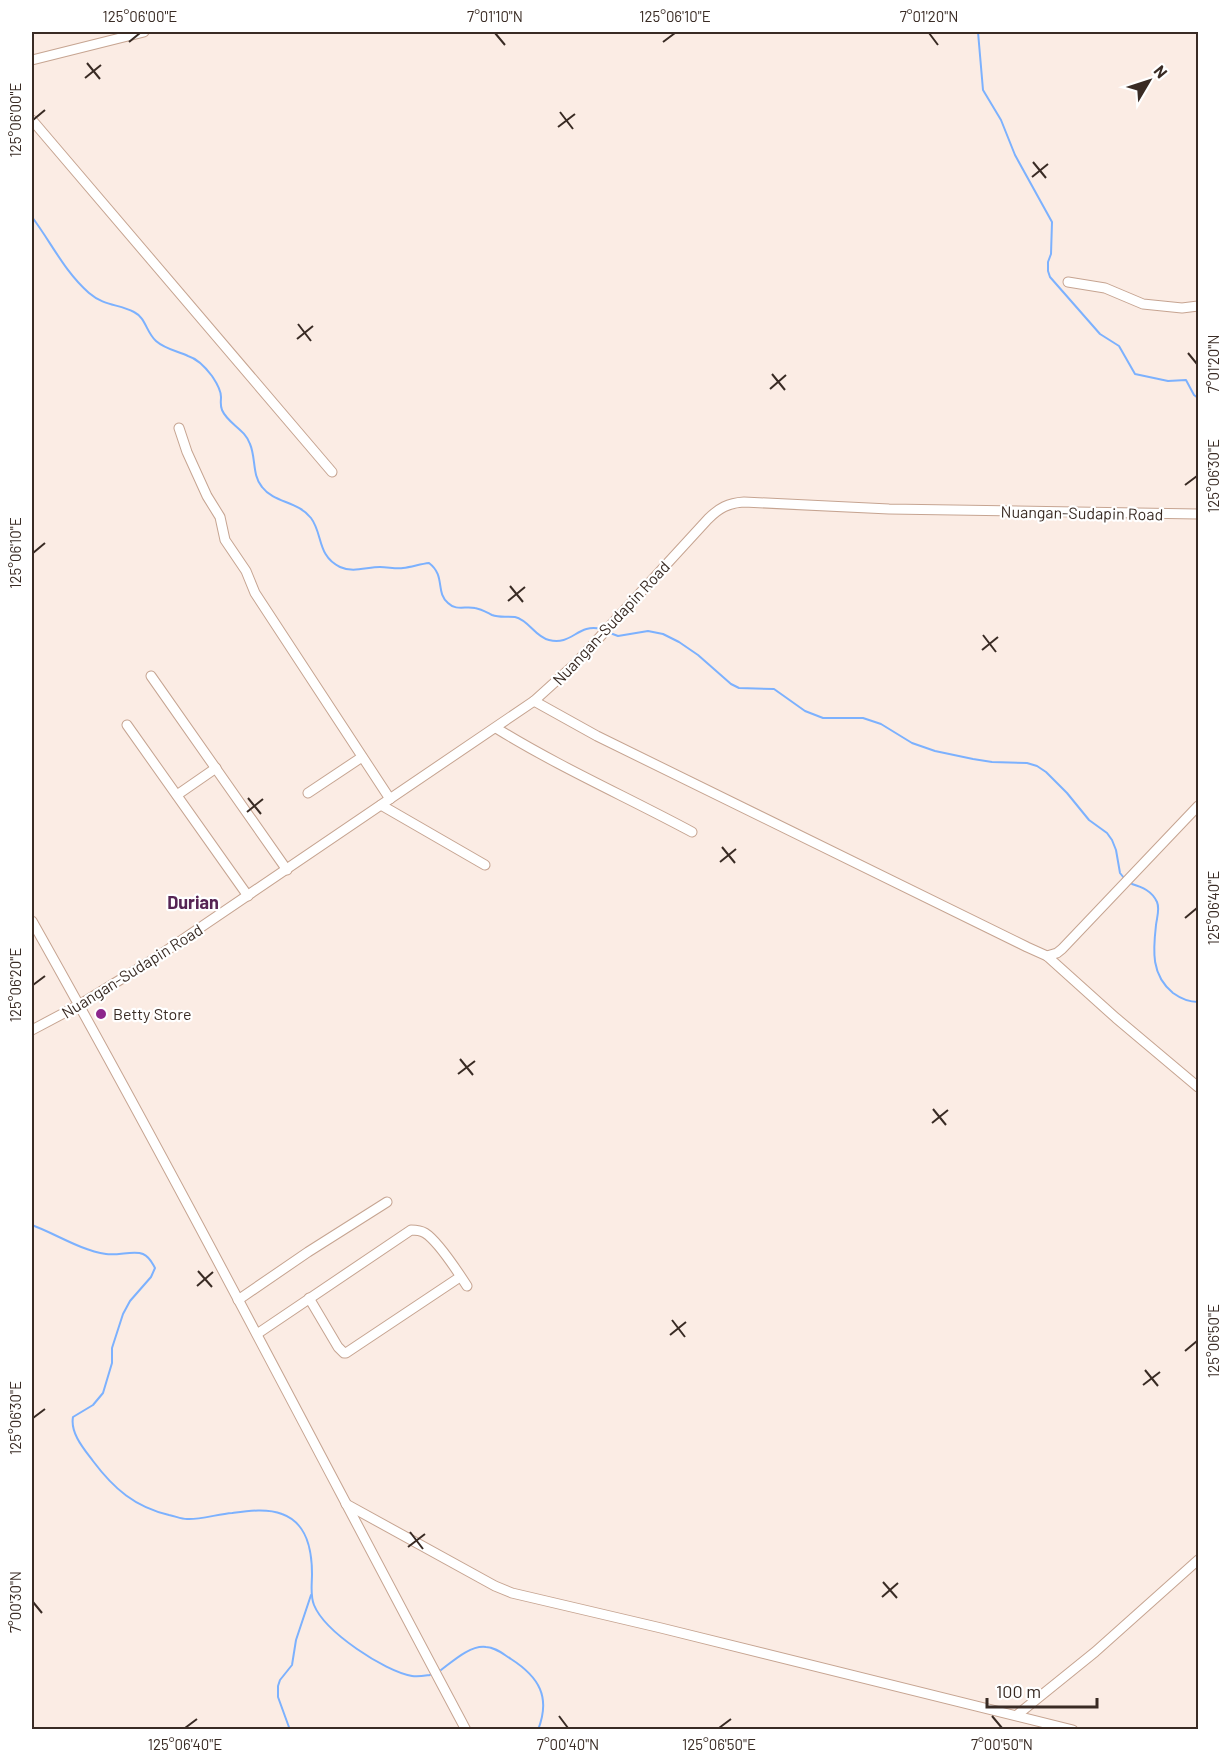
<svg xmlns="http://www.w3.org/2000/svg" width="1230" height="1761" font-family="Barlow,sans-serif">
<style>
.lines{fill:none;stroke-linecap:round;stroke-linejoin:round}
.stream{stroke:#7cb1fe;stroke-width:2}
.minor-casing{stroke:#c6a491;stroke-width:11}
.minor{stroke:#fff;stroke-width:9}
.ticks{fill:none;stroke:#392b24;stroke-width:2}
.poi-dot{fill:#8d268c;stroke:#fff;stroke-width:2}
.labels{text-anchor:middle;stroke-width:4.5;stroke-linejoin:round;paint-order:stroke}
.street-label{font-size:16px;fill:#392b24;stroke:#fff}
.poi-label{font-size:16px;fill:#392b24;stroke:#fff;text-anchor:start}
.neighbourhood-label{font-size:18px;font-weight:bold;fill:#562454;stroke:#fff}
.neatline{fill:none;stroke:#392b24;stroke-width:2}
.ticks-label{font-size:15px;text-anchor:middle;fill:#392b24}
</style>
<rect width="100%" height="100%" fill="#fbece4"/>
<g class="lines">
<g class="stream">
<polyline points="978,32 983,90 1001,120 1015,155 1052,222 1051,254 1048,262 1048,271 1050,277 1100,334 1119,346 1135,374 1168,381 1186,380 1194,395 1198,398"/>
<path d="M32,217C51,242 64,271 89,293C104,306 119,304 134,312C146,318 146,332 156,341C165,349 177,351 188,356C198,359 206,368 212,376C216,382 221,389 221,397C221,401 220,405 222,410C228,424 245,429 250,444C256,458 252,475 262,487C274,503 298,501 311,518C323,534 317,556 340,567C353,573 367,567 380,567C388,567 396,569 403,568C412,567 420,564 429,563C446,576 435,592 448,603C456,611 465,606 475,608C481,609 486,612 492,615C500,618 507,616 515,617C529,620 535,637 549,640C572,646 578,623 601,629"/>
<polyline points="610,633 618,636 648,631 663,634 679,642 698,655 731,684 739,688 774,689 805,711 823,718 863,718 881,724 912,743 935,751 973,759 992,762 1027,763 1037,766 1046,772 1067,793 1089,820 1107,833 1112,840 1116,850 1120,873 1124,878"/>
<path d="M1132,884C1142,887 1152,891 1157,902C1160,909 1157,917 1156,925C1153,951 1151,975 1173,993C1180,998 1189,1002 1198,1002"/>
<path d="M32,1225C56,1234 80,1250 106,1254C118,1256 134,1250 143,1254C150,1257 152,1263 155,1268L151,1277L130,1301L123,1314L112,1348V1363L103,1393L93,1405L73,1417C70,1433 84,1449 93,1461C114,1489 135,1507 169,1515C175,1516 181,1519 187,1519C198,1520 219,1514 232,1513C247,1511 267,1508 282,1514C307,1523 312,1549 312,1574C312,1585 310,1595 314,1605C325,1632 384,1671 412,1676C418,1677 423,1676 430,1675"/>
<path d="M441,1670C453,1661 470,1645 486,1647C495,1647 503,1654 511,1659C539,1677 551,1697 538,1730"/>
<polyline points="290,1730 278,1697 278,1686 280,1680 292,1665 296,1640 311,1595"/>
</g>
<g class="minor-casing">
<g id="minor">
<polyline points="32,60 144,32"/>
<polyline points="32,120 332,472"/>
<polyline points="1068,282 1105,288 1143,304 1182,308 1198,306"/>
<polyline points="179,428 187,452 207,496 220,517 225,540 246,571 255,593 390,799"/>
<polyline points="151,676 287,870"/>
<polyline points="534,701 597,736 1027,947 1047,956 1116,1018 1198,1087"/>
<polyline points="127,725 248,896"/>
<path d="M496,728C559,767 627,797 692,832"/>
<polyline points="308,793 362,757"/>
<polyline points="177,795 216,768"/>
<polyline points="381,805 485,865"/>
<path d="M32,921C182,1187 322,1460 466,1730"/>
<polyline points="1047,956 1057,953 1062,949 1198,806"/>
<path d="M32,1030L79,1005L154,959L534,701L576,663L708,519C719,508 728,503 744,502L889,509L1198,514"/>
<polyline points="309,1298 338,1347 344,1353 346,1353 460,1277"/>
<polyline points="238,1300 308,1252 387,1202"/>
<path d="M257,1334L411,1230C416,1230 420,1230 425,1233C438,1241 458,1272 467,1286"/>
<polyline points="346,1504 495,1586 512,1593 661,1628 1073,1730"/>
<polyline points="1017,1715 1095,1652 1198,1560"/>
</g>
</g>
<use href="#minor" class="minor"/>
</g>
<path class="ticks" d="M495,33L505,45M929,33L938,45M129,42L140,33M663,42L675,33M87,63L100,79M85,78L101,65M560,112L573,129M33,120L45,110M558,127L575,114M1033,162L1046,178M1032,177L1048,164M298,324L311,341M297,339L313,326M1188,353L1197,364M772,374L785,390M770,389L786,375M1185,485L1197,476M33,553L45,543M510,586L523,602M508,601L525,587M983,635L996,652M982,650L998,637M248,798L261,814M247,812L263,799M722,847L735,863M720,862L736,849M1185,918L1197,908M33,985L45,976M460,1059L473,1075M458,1074L475,1061M933,1109L946,1125M932,1123L948,1110M198,1271L212,1287M197,1286L213,1272M672,1320L685,1337M670,1335L686,1322M1185,1351L1197,1341M1145,1370L1158,1386M1143,1385L1160,1372M33,1418L45,1409M410,1532L423,1549M408,1547L425,1534M883,1582L897,1598M882,1597L898,1583M33,1602L42,1613M559,1716L568,1728M992,1716L1002,1728M185,1728L197,1719M719,1728L731,1719"/>
<circle class="poi-dot" cx="101" cy="1014" r="6"/>
<g class="labels">
<g class="street-label">
<text transform="translate(1082 513) rotate(1)" y="6">Nuangan-Sudapin Road</text>
<text transform="translate(611 623) rotate(-47)" y="6">Nuangan-Sudapin Road</text>
<text transform="translate(132 971) rotate(-32)" y="6">Nuangan-Sudapin Road</text>
</g>
<g class="poi-label">
<text x="113" y="1020">Betty Store</text>
</g>
<g class="neighbourhood-label">
<text x="193" y="909">Durian</text>
</g>
</g>
<rect width="1230" height="1761" fill="none" stroke="#ffffff" stroke-width="66"/>
<g transform="translate(1149 81) rotate(51)" stroke="#ffffff" stroke-width="4.5" paint-order="stroke">
<path d="M0-4.5L10 22L0 15L-10 22Z" fill="#392b24"/>
<text y="-9" font-size="16" font-weight="bold" text-anchor="middle" fill="#392b24">N</text>
</g>
<path d="M987 1698v9h110v-9" fill="none" stroke="#392b24" stroke-width="3"/>
<text x="996" y="1698" font-size="18" fill="#392b24" stroke="#ffffff" stroke-width="4.5" paint-order="stroke">100 m</text>
<rect x="33" y="33" width="1164" height="1695" class="neatline"/>
<g class="ticks-label">
<text x="140" y="22">125°06'00"E</text>
<text x="495" y="22">7°01'10"N</text>
<text x="675" y="22">125°06'10"E</text>
<text x="929" y="22">7°01'20"N</text>
<text transform="translate(16 120) rotate(-90)" y="5">125°06'00"E</text>
<text transform="translate(1214 364) rotate(-90)" y="5">7°01'20"N</text>
<text transform="translate(1214 476) rotate(-90)" y="5">125°06'30"E</text>
<text transform="translate(16 553) rotate(-90)" y="5">125°06'10"E</text>
<text transform="translate(1214 908) rotate(-90)" y="5">125°06'40"E</text>
<text transform="translate(16 985) rotate(-90)" y="5">125°06'20"E</text>
<text transform="translate(1214 1341) rotate(-90)" y="5">125°06'50"E</text>
<text transform="translate(16 1418) rotate(-90)" y="5">125°06'30"E</text>
<text transform="translate(16 1602) rotate(-90)" y="5">7°00'30"N</text>
<text x="185" y="1750">125°06'40"E</text>
<text x="568" y="1750">7°00'40"N</text>
<text x="719" y="1750">125°06'50"E</text>
<text x="1002" y="1750">7°00'50"N</text>
</g>
</svg>
